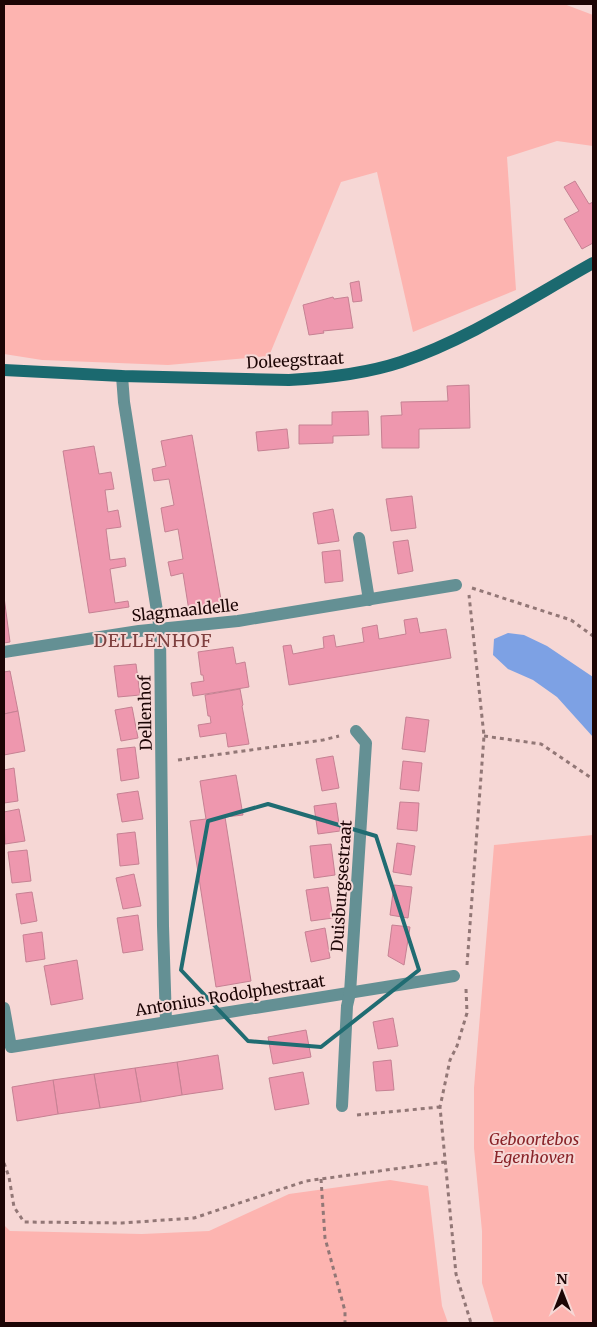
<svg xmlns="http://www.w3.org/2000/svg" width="597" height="1327" font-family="Merriweather,serif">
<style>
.green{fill:#fdb4b0}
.water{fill:#7da1e4}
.building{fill:#ee97ae;stroke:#c68193}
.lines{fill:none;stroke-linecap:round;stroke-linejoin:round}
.path{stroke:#927776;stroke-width:3;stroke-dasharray:4 4;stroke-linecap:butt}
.street{stroke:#649094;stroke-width:12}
.secondary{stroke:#1b696f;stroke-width:12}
.marked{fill:none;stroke:#206c72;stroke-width:4;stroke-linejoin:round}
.labels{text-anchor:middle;stroke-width:4;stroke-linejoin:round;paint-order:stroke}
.street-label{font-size:16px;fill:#1c0505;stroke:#f6d7d5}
.park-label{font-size:16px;font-style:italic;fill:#892328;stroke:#f6d7d5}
.neighbourhood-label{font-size:18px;letter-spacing:1px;fill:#7f403f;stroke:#f6d7d5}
</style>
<rect width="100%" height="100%" fill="#f6d7d5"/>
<g class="green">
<polygon points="4,4 564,4 593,15 593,146 557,141 507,157 516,290 413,332 377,172 341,182 269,356 168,365 42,360 4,354"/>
<polygon points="593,835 593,1323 494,1323 482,1283 482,1231 474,1148 474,1088 494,845"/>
<polygon points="390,1180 428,1186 442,1306 448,1323 4,1323 4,1225 10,1231 142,1234 209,1231 289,1194"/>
</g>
<polygon class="water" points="508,633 524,635 547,646 593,677 593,737 557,697 533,680 508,669 493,655 494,639"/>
<g class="building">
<polygon points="575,181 589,204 593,202 593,243 582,249 564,219 579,211 564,187"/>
<polygon points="359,281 362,301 353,302 350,283"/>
<polygon points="333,297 334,299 348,297 353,328 323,331 324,333 309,335 303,305"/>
<polygon points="469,385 470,428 419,429 419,448 382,448 381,416 402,415 401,402 448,401 447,386"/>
<polygon points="368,411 369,435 333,436 333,443 299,444 299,425 332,425 332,412"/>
<polygon points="287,429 289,448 258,451 256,432"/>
<polygon points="192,435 222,605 189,611 183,573 171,576 168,562 183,559 178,529 165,532 161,508 174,505 169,479 154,481 152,469 166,466 161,441"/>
<polygon points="94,446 99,474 111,472 114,489 105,490 108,512 118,510 121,527 106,529 110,560 125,558 126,566 110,569 115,603 128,601 129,607 89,613 63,451"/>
<polygon points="412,496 416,528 391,531 386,499"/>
<polygon points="333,509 339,541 318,544 313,513"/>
<polygon points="408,540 413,571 398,574 393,542"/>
<polygon points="340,550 343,581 325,583 322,552"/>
<polygon points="4,597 10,642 4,643"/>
<polygon points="417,618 420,633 446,629 451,658 289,685 283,646 291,645 293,654 324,648 323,637 334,635 336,647 364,642 362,628 377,625 379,639 406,634 404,620"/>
<polygon points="233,647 236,664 245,662 249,687 193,696 191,683 204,681 203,675 201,675 198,652"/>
<polygon points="136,664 140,695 118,697 114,666"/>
<polygon points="10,671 18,711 4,714 4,672"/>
<polygon points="240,689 243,705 242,706 249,744 228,747 226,733 200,737 198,725 211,723 210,716 208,716 205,695"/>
<polygon points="132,707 138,738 121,741 115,710"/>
<polygon points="18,711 25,751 4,755 4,714"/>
<polygon points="406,717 429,720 425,752 402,749"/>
<polygon points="135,747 139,778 121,781 117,749"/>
<polygon points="333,756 339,788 322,791 316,759"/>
<polygon points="403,761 422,763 419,791 400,789"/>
<polygon points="14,768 18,801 4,803 4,770"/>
<polygon points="236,775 243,815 225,817 251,981 216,987 190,821 206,819 200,781"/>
<polygon points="138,791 143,819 122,822 117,794"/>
<polygon points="400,802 419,803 417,831 397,829"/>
<polygon points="336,803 340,831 318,834 314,806"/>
<polygon points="19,809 25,841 5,844 4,812"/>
<polygon points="135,832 139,864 120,866 117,834"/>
<polygon points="397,843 415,846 411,875 393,872"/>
<polygon points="331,844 335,875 314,878 310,846"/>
<polygon points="27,850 31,881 12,883 8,852"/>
<polygon points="134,874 141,906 123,909 116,878"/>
<polygon points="394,885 412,887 408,918 390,915"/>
<polygon points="328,887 333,918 311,921 306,890"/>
<polygon points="32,892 37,921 21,924 16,894"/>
<polygon points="138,915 143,950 123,953 117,918"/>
<polygon points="392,925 410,927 404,965 388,956"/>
<polygon points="325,928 330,958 311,962 305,932"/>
<polygon points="42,932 45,959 26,962 23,935"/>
<polygon points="77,960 83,999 51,1005 44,966"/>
<polygon points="393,1018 398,1046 378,1049 373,1022"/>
<polygon points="306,1030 311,1057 273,1064 268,1037"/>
<polygon points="218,1055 223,1089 182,1095 177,1062"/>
<polygon points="391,1060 394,1090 376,1091 373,1062"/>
<polygon points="177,1062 182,1095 141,1102 135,1068"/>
<polygon points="135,1068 141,1102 100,1108 94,1074"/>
<polygon points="303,1072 309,1104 275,1110 269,1078"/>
<polygon points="94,1074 100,1108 58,1114 53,1080"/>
<polygon points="53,1080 58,1114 17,1121 12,1087"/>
</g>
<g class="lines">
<g class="path">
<polyline points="472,588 571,620 593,636"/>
<polyline points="484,736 541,744 593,779"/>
<polyline points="178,760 323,740 339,736"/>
<polyline points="467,965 484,736 469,595"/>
<polyline points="466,989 467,1013 457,1046 450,1060 440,1107 456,1274 471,1323"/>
<polyline points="357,1115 440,1107"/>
<polyline points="4,1163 9,1177 14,1207 24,1222 122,1223 194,1218 306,1181 445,1162"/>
<polyline points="321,1179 325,1238 345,1311 345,1323"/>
</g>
<g class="street">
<polyline points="122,376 124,402 160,630 163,926 166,1022"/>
<polyline points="359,538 369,600"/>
<polyline points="4,652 139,631 238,621 456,585"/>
<polyline points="4,1008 11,1047 454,976"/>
<polyline points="342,1106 347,1006 350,993 366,743 356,731"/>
</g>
<path class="secondary" d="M4,370L122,376L289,380C326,378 365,374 401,362C469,339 530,298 593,263"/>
</g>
<path class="marked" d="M268,804L376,836L419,970L321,1047L248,1041L181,970L208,821Z"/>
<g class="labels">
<g class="street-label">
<text transform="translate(295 360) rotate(-3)" y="6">Doleegstraat</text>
<text transform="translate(185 610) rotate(-6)" y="6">Slagmaaldelle</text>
<text transform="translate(145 713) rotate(-91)" y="6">Dellenhof</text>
<text transform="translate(341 886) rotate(-86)" y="6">Duisburgsestraat</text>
<text transform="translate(230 995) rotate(-9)" y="6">Antonius Rodolphestraat</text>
</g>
<g class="park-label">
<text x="534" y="1145">Geboortebos<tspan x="534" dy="18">Egenhoven</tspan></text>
</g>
<g class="neighbourhood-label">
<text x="153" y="647">DELLENHOF</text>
</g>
</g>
<rect width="597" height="1327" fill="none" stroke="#1c0505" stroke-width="10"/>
<g transform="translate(562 1292)" stroke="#f6d7d5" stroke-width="4" paint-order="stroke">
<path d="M0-4L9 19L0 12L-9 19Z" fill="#1c0505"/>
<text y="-8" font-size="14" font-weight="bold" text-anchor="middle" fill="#1c0505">N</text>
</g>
</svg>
